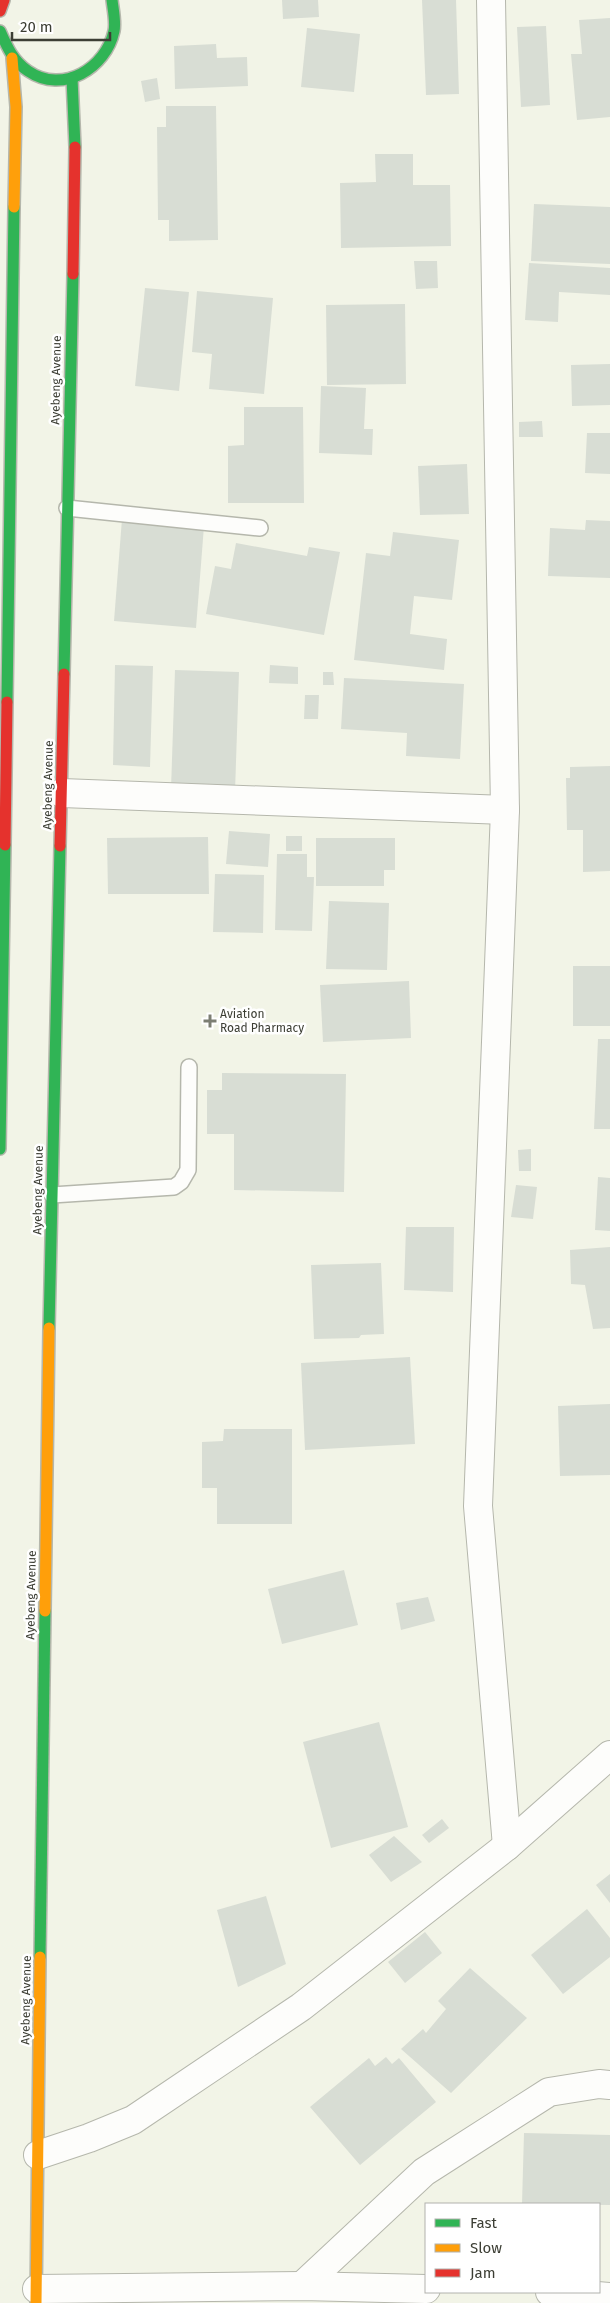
<svg xmlns="http://www.w3.org/2000/svg" width="610" height="2303" font-family="'Fira Sans',sans-serif">
<style>
.building{fill:#d8ddd4}
.lines{fill:none;stroke-linecap:round;stroke-linejoin:round}
.lane-casing{stroke:#b5b7ac;stroke-width:18}
.street-casing{stroke:#b5b7ac;stroke-width:30}
.fast-casing{stroke:#b5b7ac;stroke-width:14}
.slow-casing{stroke:#b5b7ac;stroke-width:14}
.jam-casing{stroke:#b5b7ac;stroke-width:14}
.lane{stroke:#fdfdfb;stroke-width:15}
.street{stroke:#fdfdfb;stroke-width:28}
.fast{stroke:#30b455;stroke-width:11}
.slow{stroke:#ff9f0a;stroke-width:11}
.jam{stroke:#e5322d;stroke-width:11}
.poi-dot{fill:#7c7e73;stroke:#fff;stroke-width:2}
.labels{text-anchor:middle;stroke-width:5;stroke-linejoin:round;paint-order:stroke}
.street-label{font-size:12px;fill:#3c3e34;stroke:#fff}
.poi-label{font-size:12px;fill:#3c3e34;stroke:#fff;text-anchor:start}
</style>
<rect width="100%" height="100%" fill="#f2f4e7"/>
<g class="building">
<polygon points="282,0 318,0 319,17 283,19"/>
<polygon points="422,0 456,0 459,94 426,95"/>
<polygon points="610,18 610,117 577,120 571,54 582,54 579,20"/>
<polygon points="546,26 550,105 521,107 517,27"/>
<polygon points="307,28 360,34 354,92 301,87"/>
<polygon points="216,44 217,58 247,57 248,86 175,89 174,46"/>
<polygon points="157,78 160,99 145,102 141,81"/>
<polygon points="166,106 216,106 218,240 169,241 169,220 158,220 157,127 166,127"/>
<polygon points="375,154 413,154 413,185 450,185 451,246 341,248 340,183 376,182"/>
<polygon points="534,204 610,207 610,264 531,261"/>
<polygon points="414,261 437,261 438,288 416,289"/>
<polygon points="529,263 610,268 610,295 559,292 558,322 525,320"/>
<polygon points="145,288 189,292 179,391 135,386"/>
<polygon points="197,291 273,298 264,394 209,389 212,354 192,352"/>
<polygon points="405,304 406,384 327,385 326,305"/>
<polygon points="610,364 610,405 572,406 571,365"/>
<polygon points="321,386 366,388 364,429 373,429 372,455 319,453"/>
<polygon points="244,407 303,407 304,503 228,503 228,446 244,445"/>
<polygon points="542,421 543,437 519,437 519,422"/>
<polygon points="587,433 610,433 610,474 585,473"/>
<polygon points="467,464 469,514 420,515 418,466"/>
<polygon points="122,519 204,526 196,628 114,621"/>
<polygon points="586,520 610,521 610,578 548,576 550,528 585,530"/>
<polygon points="393,532 459,540 452,600 414,596 410,634 447,639 444,670 354,660 366,553 390,556"/>
<polygon points="236,543 307,556 309,547 340,552 324,635 206,614 215,566 231,569"/>
<polygon points="115,665 153,666 150,767 113,765"/>
<polygon points="270,665 298,667 298,684 269,683"/>
<polygon points="175,670 239,672 235,792 171,789"/>
<polygon points="323,672 333,672 334,685 323,685"/>
<polygon points="344,678 464,684 460,759 406,756 407,733 341,729"/>
<polygon points="305,695 319,695 318,719 304,719"/>
<polygon points="610,766 610,871 583,872 583,830 567,830 566,778 570,778 570,767"/>
<polygon points="229,831 270,834 268,867 226,864"/>
<rect x="286" y="836" width="16" height="15"/>
<polygon points="208,837 209,894 108,894 107,838"/>
<polygon points="316,838 395,838 395,870 384,870 384,886 316,886"/>
<polygon points="277,854 307,854 307,877 314,877 312,931 275,930"/>
<polygon points="215,874 264,875 263,933 213,932"/>
<polygon points="329,901 389,903 387,970 326,969"/>
<rect x="573" y="966" width="37" height="60"/>
<polygon points="409,981 411,1038 323,1042 320,985"/>
<polygon points="598,1039 610,1039 610,1129 594,1129"/>
<polygon points="222,1073 346,1074 344,1192 234,1190 234,1134 207,1134 207,1090 222,1090"/>
<polygon points="531,1149 531,1171 519,1171 518,1150"/>
<polygon points="598,1177 610,1178 610,1231 595,1230"/>
<polygon points="516,1185 537,1187 533,1219 511,1217"/>
<polygon points="406,1227 454,1227 453,1292 404,1290"/>
<polygon points="610,1247 610,1328 593,1329 585,1285 571,1284 570,1250"/>
<polygon points="381,1263 384,1334 361,1335 359,1338 314,1339 311,1265"/>
<polygon points="410,1357 415,1444 305,1450 301,1363"/>
<polygon points="610,1404 610,1475 560,1476 558,1406"/>
<polygon points="224,1429 292,1429 292,1524 217,1524 217,1488 202,1488 202,1442 223,1441"/>
<polygon points="344,1570 358,1625 282,1644 268,1589"/>
<polygon points="428,1597 435,1621 401,1630 396,1603"/>
<polygon points="379,1722 408,1827 331,1848 303,1742"/>
<polygon points="442,1819 449,1828 429,1843 422,1835"/>
<polygon points="394,1836 422,1862 391,1882 369,1855"/>
<polygon points="610,1874 610,1903 596,1885"/>
<polygon points="266,1896 286,1964 238,1987 217,1910"/>
<polygon points="587,1909 610,1938 610,1957 563,1994 531,1955"/>
<polygon points="425,1932 442,1953 405,1983 388,1962"/>
<polygon points="470,1968 527,2018 451,2093 401,2049 423,2029 426,2033 446,2009 438,2001"/>
<polygon points="386,2057 392,2064 399,2058 436,2102 360,2165 310,2107 369,2058 375,2066"/>
<polygon points="524,2133 610,2135 610,2205 522,2204"/>
</g>
<g class="lines">
<g class="lane-casing">
<g id="lane">
<polyline points="67,508 260,528"/>
<polyline points="52,1195 174,1187 181,1182 188,1170 189,1067"/>
</g>
</g>
<g class="street-casing">
<g id="street">
<polyline points="491,0 505,810 478,1506 507,1846"/>
<polyline points="62,793 505,810"/>
<polyline points="38,2155 89,2138 133,2120 301,2007 507,1846 610,1755"/>
<polyline points="302,2286 424,2172 549,2092 599,2084 610,2085"/>
<polyline points="37,2289 302,2286 426,2289"/>
<polyline points="550,2292 610,2297"/>
</g>
</g>
<g class="fast-casing">
<g id="fast">
<path d="M0,31C7,47 13,61 28,71C63,95 106,68 114,31C116,22 113,9 112,0"/>
<polyline points="72,78 75,147"/>
<polyline points="64,674 73,274"/>
<polyline points="7,702 14,207"/>
<polyline points="0,1149 5,845"/>
<polyline points="49,1328 60,846"/>
<polyline points="40,1957 45,1611"/>
</g>
</g>
<g class="slow-casing">
<g id="slow">
<polyline points="12,58 16,107 14,207"/>
<polyline points="45,1611 49,1328"/>
<polyline points="36,2303 40,1957"/>
</g>
</g>
<g class="jam-casing">
<g id="jam">
<polyline points="0,11 4,0"/>
<polyline points="73,274 75,147"/>
<polyline points="5,845 7,702"/>
<polyline points="60,846 64,674"/>
</g>
</g>
<use href="#lane" class="lane"/>
<use href="#street" class="street"/>
<use href="#fast" class="fast"/>
<use href="#slow" class="slow"/>
<use href="#jam" class="jam"/>
</g>
<path class="poi-dot" d="M207.5 1013.5h5v5h5v5h-5v5h-5v-5h-5v-5h5z"/>
<g class="labels">
<g class="street-label">
<text transform="translate(56 380) rotate(-89)" y="4">Ayebeng Avenue</text>
<text transform="translate(48 785) rotate(-89)" y="4">Ayebeng Avenue</text>
<text transform="translate(38 1190) rotate(-89)" y="4">Ayebeng Avenue</text>
<text transform="translate(31 1595) rotate(-89)" y="4">Ayebeng Avenue</text>
<text transform="translate(26 2000) rotate(-89)" y="4">Ayebeng Avenue</text>
</g>
<g class="poi-label">
<text x="220" y="1018">Aviation<tspan x="220" dy="14">Road Pharmacy</tspan></text>
</g>
</g>
<rect x="425" y="2203" width="175" height="90" fill="#ffffff" stroke="#b1b2ae"/>
<rect x="435" y="2219" width="25" height="8" fill="#30b455" stroke="#b1b2ae"/>
<text x="470" y="2228" font-size="15" fill="#3c3e34">Fast</text>
<rect x="435" y="2244" width="25" height="8" fill="#ff9f0a" stroke="#b1b2ae"/>
<text x="470" y="2253" font-size="15" fill="#3c3e34">Slow</text>
<rect x="435" y="2269" width="25" height="8" fill="#e5322d" stroke="#b1b2ae"/>
<text x="470" y="2278" font-size="15" fill="#3c3e34">Jam</text>
<path d="M12 32v8h98v-8" fill="none" stroke="#3c3e34" stroke-width="2.5"/>
<text x="20" y="32" font-size="15" fill="#3c3e34" stroke="#ffffff" stroke-width="4" paint-order="stroke">20 m</text>
</svg>
